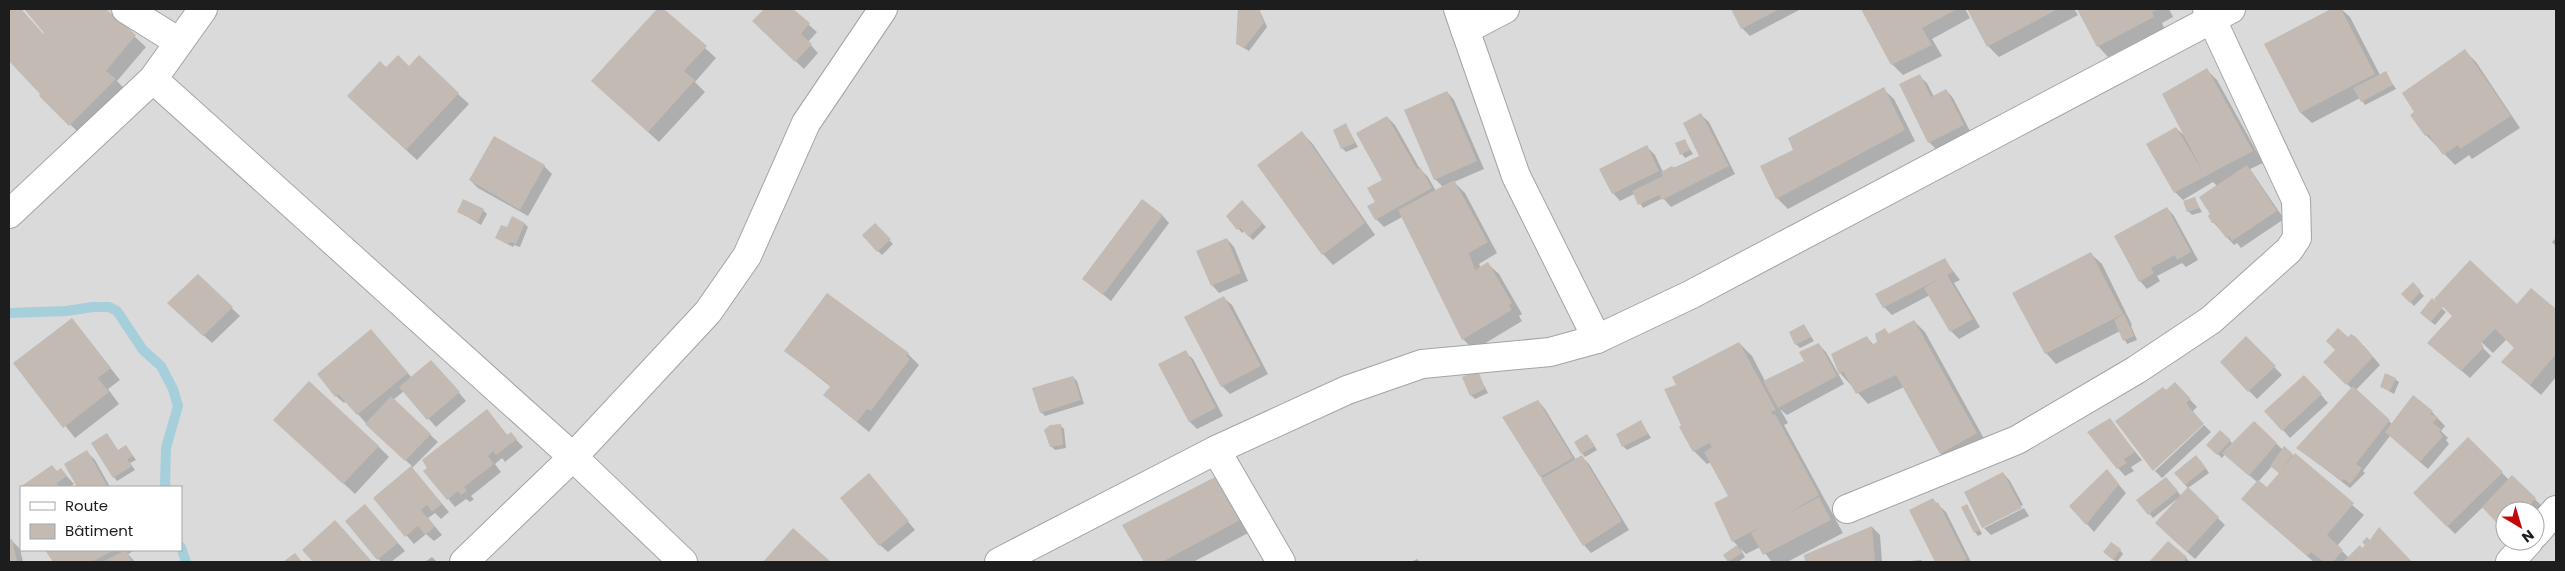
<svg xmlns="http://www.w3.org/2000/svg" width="2565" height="571" font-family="Poppins,sans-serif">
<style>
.residential{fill:#dbdada;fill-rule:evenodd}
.shadow{fill:#0003;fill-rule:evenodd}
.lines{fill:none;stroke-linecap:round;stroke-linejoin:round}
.stream{stroke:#a5cfda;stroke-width:10}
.building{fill:#c2bab3}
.street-casing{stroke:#a4a4a4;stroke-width:30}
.street{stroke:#fff;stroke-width:28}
</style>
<rect width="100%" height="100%" fill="#eeeae3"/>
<path class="residential" d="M9,9H2556V562H9ZM21,487H181V550H21ZM2505,511H2535V541H2505Z"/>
<g class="shadow">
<polygon points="9,9 21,9 44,35 46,33 25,9 63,9 65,11 68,9 104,9 146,47 117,81 126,90 81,135 41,96 42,94 9,59"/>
<polygon points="658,9 662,9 716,58 695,82 705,92 659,142 592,81"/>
<polygon points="765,9 791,9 817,32 808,42 818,53 804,69 753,21"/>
<polygon points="1240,9 1259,9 1267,27 1249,51 1237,44 1238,10"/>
<polygon points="1732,9 1798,9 1799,10 1750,36 1742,28"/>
<polygon points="1862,9 1965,9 1970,18 1932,39 1942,56 1903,75 1892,64"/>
<polygon points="1969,9 2074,9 2078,15 1999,57 1988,46"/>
<polygon points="2078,9 2169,9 2173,17 2162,23 2164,28 2108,57 2098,46"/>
<polygon points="2334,9 2341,9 2350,17 2380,75 2385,72 2396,89 2365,105 2360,98 2312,123 2301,113 2266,45"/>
<polygon points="2465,51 2476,62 2520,128 2472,159 2469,155 2455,165 2426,135"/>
<polygon points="386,69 458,94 469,104 417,160 359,107"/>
<polygon points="2206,69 2217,80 2263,163 2250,169 2284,219 2241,248 2237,243 2234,245 2213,222 2212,214 2217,186 2213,182 2183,200 2175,192 2176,128 2188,139"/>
<polygon points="1919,76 1927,83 1934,97 1946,90 1953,98 1971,133 1937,150 1929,142"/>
<polygon points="1883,89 1894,99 1915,141 1788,209 1777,198"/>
<polygon points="1447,92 1454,100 1484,169 1454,182 1465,193 1497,253 1479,264 1481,268 1488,264 1499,274 1522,314 1519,316 1522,321 1474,350 1463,339 1402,217 1384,227 1376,219 1376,202 1384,180 1387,117 1395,125 1420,169 1428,177 1436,191 1443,187 1435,179"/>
<polygon points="1701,115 1709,122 1735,174 1671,207 1663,198 1643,208 1634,194 1620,201 1613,193 1647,147 1655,155 1663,172 1700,157"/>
<polygon points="1346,125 1358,147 1346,152 1342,148"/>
<polygon points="1301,132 1312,143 1375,235 1333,265 1323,254"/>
<polygon points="1684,140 1693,154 1685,158 1682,154"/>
<polygon points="544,166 552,174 528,216 478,188 470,180"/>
<polygon points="2194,198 2202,212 2192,215 2188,211"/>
<polygon points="1242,202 1266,227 1253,240 1244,231 1242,233 1228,216"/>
<polygon points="2167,208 2174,216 2198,260 2186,267 2182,263 2157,276 2160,281 2147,289 2140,281"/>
<polygon points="483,210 487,214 481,225 458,211"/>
<polygon points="1162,215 1169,223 1111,301 1084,279"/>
<polygon points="525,224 528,227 520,247 514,245 513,247 496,238"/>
<polygon points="875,225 893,244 882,255 863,236"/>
<polygon points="2556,238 2556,246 2552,242"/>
<polygon points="1227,239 1234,247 1248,281 1219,293 1212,285"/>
<polygon points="2091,254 2102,264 2132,325 2131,326 2137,340 2127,344 2120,331 2056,364 2046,353"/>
<polygon points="1944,259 1960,280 1954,283 1980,327 1959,339 1951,331 1930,295 1892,315 1884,307"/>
<polygon points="2470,262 2517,306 2531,289 2556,310 2556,377 2541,395 2503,362 2516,348 2507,339 2493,353 2465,327 2464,329 2491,356 2470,378 2429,343 2454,316 2436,299"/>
<polygon points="198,276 240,316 212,343 177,311"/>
<polygon points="2413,284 2424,296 2414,306 2403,294"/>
<polygon points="1224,298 1232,305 1268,374 1230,394 1222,386"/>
<polygon points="2432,300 2446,312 2435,325 2425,317"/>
<polygon points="72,320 120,380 108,389 119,404 75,438 15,363"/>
<polygon points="1914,321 1925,332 1987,444 1952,464 1941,454 1904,387 1868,404 1840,373 1867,338 1874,345 1879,342 1885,330 1890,335"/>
<polygon points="1804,325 1814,341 1800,348 1796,344"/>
<polygon points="378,338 412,378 439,369 466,401 436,427 404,391 393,400 438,442 412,468 449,512 441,519 435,513 428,518 442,535 434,541 426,534 414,544 374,498 412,466 374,432 346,401 344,403 336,396"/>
<polygon points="2246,338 2282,375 2257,399 2221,362"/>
<polygon points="2348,339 2364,346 2380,365 2356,390 2392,424 2432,412 2445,426 2441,431 2448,438 2446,440 2449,444 2428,469 2390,436 2363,471 2365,473 2350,488 2298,448 2352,389 2325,362"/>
<polygon points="1739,343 1752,356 1765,381 1805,362 1818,344 1826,352 1844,384 1787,415 1780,409 1788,423 1784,425 1843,533 1787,562 1772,562 1760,547 1746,554 1740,548 1745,557 1738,562 1730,562 1725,555 1738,546 1733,541 1729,496 1711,462 1707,464 1694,451 1683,426 1677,385"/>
<polygon points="786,351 908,354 919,365 869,432 824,395 831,387"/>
<polygon points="1185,352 1193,359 1223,416 1197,429 1190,422"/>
<polygon points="1477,372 1488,393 1475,399 1471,395"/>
<polygon points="1073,377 1077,381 1084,404 1045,416 1041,412"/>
<polygon points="2395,379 2399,382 2394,394 2382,387"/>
<polygon points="2175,384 2197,407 2192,412 2166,392"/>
<polygon points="2312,384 2328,403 2290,438 2283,430"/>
<polygon points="1538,401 1545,409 1576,460 1581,456 1589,464 1629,530 1591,553 1584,545 1504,418"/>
<polygon points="494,419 508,436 511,434 523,447 505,462 502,458 495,464 501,472 471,496 474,499 470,502 466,499 455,507 425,471"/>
<polygon points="2109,420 2142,460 2131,467 2134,471 2125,476 2118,468"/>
<polygon points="1641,422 1651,438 1627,450 1623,446"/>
<path d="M2254,422L2283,450L2284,448L2364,515L2337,546L2349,558L2371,542L2379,529L2412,562H2314L2254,510L2257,482L2225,454L2222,458L2208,445L2220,431L2233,444ZM2272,466L2280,474L2267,489L2258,482Z"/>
<polygon points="1060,425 1064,429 1066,448 1055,450 1051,446"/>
<polygon points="2204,425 2211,432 2162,478 2155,471"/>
<polygon points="286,430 378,446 389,457 355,494"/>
<polygon points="107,435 118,451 126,446 136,460 130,463 135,470 117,481 114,477"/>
<polygon points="1587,435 1597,450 1585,457 1582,453"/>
<polygon points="2468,439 2509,480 2512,477 2543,507 2535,515 2535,511 2505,511 2505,530 2484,506 2455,534 2415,493"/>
<polygon points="87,452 95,460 110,487 78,487 65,464"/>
<polygon points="2200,460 2209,473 2188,488 2175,473"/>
<polygon points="61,470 74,484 69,487 21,486"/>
<polygon points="2107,471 2126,493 2094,532 2071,506"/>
<polygon points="2003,473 2010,481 2023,505 1984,525 1984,528 1983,527"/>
<polygon points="1219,476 1252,531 1193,562 1146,562 1124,525"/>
<polygon points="2170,482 2181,496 2188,489 2225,525 2195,559 2164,531 2177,499 2153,518 2138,501"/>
<polygon points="876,483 915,530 888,552 880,545"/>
<polygon points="1933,500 1946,512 1971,562 1936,562 1910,511"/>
<polygon points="1967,505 1982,534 1978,536 1975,532"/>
<polygon points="2024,508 2029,516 1991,535 1984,528"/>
<polygon points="373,514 405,551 391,562 381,562 347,521"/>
<polygon points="1872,527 1880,535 1882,562 1806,562 1806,556"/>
<polygon points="343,529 372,562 315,562 304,550"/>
<polygon points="793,530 829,562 764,562"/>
<polygon points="12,541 20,549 23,562 9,562 9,542"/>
<polygon points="2168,543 2186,558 2190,562 2151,562"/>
<polygon points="47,550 135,550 128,554 135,562 54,562"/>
<polygon points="2120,550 2123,554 2117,562 2108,556"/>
<polygon points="432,557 437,562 425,562"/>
<polygon points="1417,559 1420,562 1411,562"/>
<polygon points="1921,560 1923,562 1900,562"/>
</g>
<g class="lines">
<g class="stream">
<polyline points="9,313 66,311 93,307 109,307 117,311 143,350 161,366 173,389 178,406 166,448 165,487"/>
<polyline points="181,547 186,562"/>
</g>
</g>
<g class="building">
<polygon points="9,9 21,9 43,34 44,33 24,9 106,9 136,35 106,71 116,79 69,126 39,96 40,94 9,61"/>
<polygon points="657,9 664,9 707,46 684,71 695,80 648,132 591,81"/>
<polygon points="764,9 793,9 810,23 801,34 812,44 795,62 752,21"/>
<polygon points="1238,9 1259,9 1264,23 1244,48 1236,44"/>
<polygon points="1731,9 1780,9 1741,29"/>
<polygon points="1861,9 1957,9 1922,28 1932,45 1891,65"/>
<polygon points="1967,9 2058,9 1987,47"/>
<polygon points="2077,9 2158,9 2152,12 2154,17 2097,47"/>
<polygon points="2331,9 2341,9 2375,74 2300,113 2264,44"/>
<polygon points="2465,49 2511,116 2460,149 2458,145 2443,155 2428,134 2425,136 2410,115 2414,112 2402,93"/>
<polygon points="398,55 409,66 419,55 459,93 406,150 347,96 380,61 386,67"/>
<polygon points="2207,68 2253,151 2174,193 2146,144 2176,127 2203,172 2162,94"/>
<polygon points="2386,71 2393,85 2361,102 2353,88"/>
<polygon points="1920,74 1931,97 1946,89 1964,125 1928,143 1899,84"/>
<polygon points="1884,87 1905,130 1776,199 1760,166 1793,150 1788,138"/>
<polygon points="1447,91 1477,161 1434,180 1404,110"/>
<polygon points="1701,113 1729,166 1662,200 1659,195 1638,205 1632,191 1663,176 1661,172 1672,166 1674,168 1699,156 1683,123"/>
<polygon points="1387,116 1417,169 1420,167 1432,188 1375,220 1367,206 1375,202 1367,188 1382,180 1356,133"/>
<polygon points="1346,123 1355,143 1341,149 1333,130"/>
<polygon points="1302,131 1365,223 1322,255 1257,165"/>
<polygon points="494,136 545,165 520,210 469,180"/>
<polygon points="1685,139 1690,150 1680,155 1675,143"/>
<polygon points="1647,145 1659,171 1612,194 1599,169"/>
<polygon points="2247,165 2277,211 2232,241 2229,236 2226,238 2215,223 2212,223 2208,216 2210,214 2199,197"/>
<polygon points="1454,180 1488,242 1469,253 1475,270 1488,262 1512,303 1509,305 1512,310 1462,340 1398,210"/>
<polygon points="2195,197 2199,208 2187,212 2183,201"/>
<polygon points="463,199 484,209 478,222 457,212"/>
<polygon points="1142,199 1163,215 1103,295 1082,279"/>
<polygon points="1242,200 1263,223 1249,237 1240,228 1237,230 1226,216"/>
<polygon points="2167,207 2191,252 2177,260 2175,255 2151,268 2154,273 2139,282 2114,236"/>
<polygon points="512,216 525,223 516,244 510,242 508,244 495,238 501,225 507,227"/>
<polygon points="875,223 891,239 877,252 862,235"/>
<polygon points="1227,238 1241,273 1211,286 1196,251"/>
<polygon points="2091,252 2123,314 2045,354 2012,293"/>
<polygon points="1945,258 1953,272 1947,275 1973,319 1950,332 1924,288 1941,278 1883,308 1875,294"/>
<polygon points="2470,260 2517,304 2531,288 2556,309 2556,354 2530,385 2501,362 2514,348 2495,329 2481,343 2484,347 2461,371 2427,343 2452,316 2443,307 2431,322 2420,313 2432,298 2437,303 2434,299"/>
<polygon points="198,274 233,307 203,336 167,303"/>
<polygon points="2413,282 2421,291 2410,303 2401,294"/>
<polygon points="827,293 909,353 906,356 910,359 871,411 867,409 857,422 823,395 830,387 827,383 784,351"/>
<polygon points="1224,296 1261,366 1221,387 1184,317"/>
<polygon points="2124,314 2134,336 2123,341 2114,320"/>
<polygon points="72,318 111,368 98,378 109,392 63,428 13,363"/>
<polygon points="1914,320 1977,433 1940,454 1896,375 1856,394 1843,371 1839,374 1831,354 1867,336 1872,345 1877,342 1875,334 1885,328 1888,334"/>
<polygon points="1804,324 1811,337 1795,345 1789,332"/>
<polygon points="2338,328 2348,337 2351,334 2356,337 2373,357 2346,385 2323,362 2335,350 2326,341"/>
<polygon points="371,329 408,373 357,415 338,394 335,397 317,374"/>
<polygon points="2246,336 2276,366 2248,392 2220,362"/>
<polygon points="1739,342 1776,410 1771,412 1773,415 1775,414 1819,495 1787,514 1819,497 1831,520 1763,555 1751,533 1766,524 1732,542 1714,503 1728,496 1704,452 1712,447 1709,443 1693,452 1679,427 1681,425 1664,389 1676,385 1672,377"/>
<polygon points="1819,343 1837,376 1778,408 1763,381 1804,361 1799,352"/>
<polygon points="1186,350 1216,408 1189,422 1158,364"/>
<polygon points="431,360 460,392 427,420 399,387"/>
<polygon points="1478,370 1485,389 1470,396 1462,377"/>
<polygon points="2385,373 2396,378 2390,391 2380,387"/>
<polygon points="2304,375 2322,394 2282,431 2264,411"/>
<polygon points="1073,376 1081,400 1040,413 1032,388"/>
<polygon points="309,381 379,446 343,484 273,420"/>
<polygon points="2175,382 2191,399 2186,403 2204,424 2153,471 2115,421 2163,387 2166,390"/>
<polygon points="2353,386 2390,420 2356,464 2362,468 2350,484 2344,479 2342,481 2296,448"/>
<polygon points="2413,395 2433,411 2430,414 2438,417 2433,423 2441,429 2439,432 2443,436 2420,462 2385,432"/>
<polygon points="391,396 431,434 405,461 365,424"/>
<polygon points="1538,400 1573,458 1540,477 1502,417"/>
<polygon points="487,409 507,435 511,432 517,439 496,455 493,451 488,456 494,464 464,487 467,491 461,495 458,491 447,500 423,471 427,468 422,460"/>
<polygon points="2110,418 2135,452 2124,459 2127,463 2117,469 2087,432"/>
<polygon points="1641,420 1648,434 1622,447 1616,434"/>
<polygon points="2254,421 2277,443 2249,476 2222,453"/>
<polygon points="1061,424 1063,445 1050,447 1044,430 1050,425"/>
<polygon points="2220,430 2231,440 2217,455 2206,445"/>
<polygon points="107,433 118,450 126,445 133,456 127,459 132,466 113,478 91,443"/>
<polygon points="1587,434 1595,446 1581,454 1574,442"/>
<polygon points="2468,437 2503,472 2447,527 2413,493"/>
<polygon points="2284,446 2293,454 2281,470 2295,453 2354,503 2327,535 2343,550 2333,562 2324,562 2311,552 2307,556 2241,499 2258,480 2267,487 2279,473 2270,466"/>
<polygon points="87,450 108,487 77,487 64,464"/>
<polygon points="1582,455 1622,521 1583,546 1541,479"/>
<polygon points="2196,455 2206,468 2185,485 2174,473"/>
<polygon points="52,465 57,471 61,468 67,476 57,483 60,487 20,487"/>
<polygon points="411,466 442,504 432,512 427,505 421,510 435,527 425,535 418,526 405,537 373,498"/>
<polygon points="2107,469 2119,484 2086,525 2069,506"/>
<polygon points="2003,472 2022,508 1982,528 1964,492"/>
<polygon points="869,473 909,521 879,546 840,498"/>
<polygon points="1219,475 1242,519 1162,562 1144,562 1122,525"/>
<polygon points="2512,475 2536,498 2524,511 2505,511 2505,532 2482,507"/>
<polygon points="2166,477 2178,491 2148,515 2136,500"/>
<polygon points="2188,487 2219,517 2187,552 2155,523"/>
<polygon points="1933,498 1936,503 1938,502 1967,559 1961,562 1935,562 1909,510"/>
<polygon points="365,504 398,543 377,560 345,521"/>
<polygon points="1967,504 1980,530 1974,533 1961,507"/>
<polygon points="335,520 372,562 313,562 302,550"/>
<polygon points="1872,526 1875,562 1805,562 1804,555"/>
<polygon points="2379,527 2412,562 2343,562 2360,545 2362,548 2365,545 2362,542 2367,537 2370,540"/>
<polygon points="793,528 831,562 763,562"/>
<polygon points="12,539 17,562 9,562 9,540"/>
<polygon points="2168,541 2187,557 2183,562 2149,562"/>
<polygon points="2111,542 2121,549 2113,560 2103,552"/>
<polygon points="1737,545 1742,553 1728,562 1723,555"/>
<polygon points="45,550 114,550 92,562 53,562"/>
<polygon points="126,550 132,562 102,562"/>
<polygon points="295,553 302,562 283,562"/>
</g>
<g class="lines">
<g class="street-casing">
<g id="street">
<polyline points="126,9 179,42"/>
<polyline points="1458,9 1516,176 1597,339"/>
<polyline points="1465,30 1505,9"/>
<polyline points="153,79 573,457 683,562"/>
<polyline points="9,214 153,79 203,9"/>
<polyline points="1216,450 1281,562"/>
<polyline points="1847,509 2017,440 2136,370 2211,320 2289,250 2297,238 2296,200 2207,9"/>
<polyline points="2535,534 2556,510"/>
<polyline points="464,562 573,457 708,312 747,256 806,123 883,9"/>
<polyline points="999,562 1216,450 1347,390 1422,364 1550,352 1597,339 1690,295 2231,9"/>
<polyline points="2510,562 2529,541"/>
</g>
</g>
<use href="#street" class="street"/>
</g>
<rect width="2565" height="571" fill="none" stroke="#1d1d1d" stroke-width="20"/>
<rect x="20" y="486" width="162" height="65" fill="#ffffff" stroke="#a5a5a5"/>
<rect x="30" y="502" width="25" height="8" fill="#ffffff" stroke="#a5a5a5"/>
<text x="65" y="511" font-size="15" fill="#1d1d1d">Route</text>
<rect x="30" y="524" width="25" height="15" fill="#c2bab3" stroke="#a5a5a5"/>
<text x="65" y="536" font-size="15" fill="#1d1d1d">Bâtiment</text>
<g transform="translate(2520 526) rotate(142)"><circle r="24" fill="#ffffff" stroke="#a5a5a5"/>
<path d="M0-4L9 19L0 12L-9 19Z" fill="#c3070b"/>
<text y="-8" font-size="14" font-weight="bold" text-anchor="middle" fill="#1d1d1d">N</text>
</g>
</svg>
